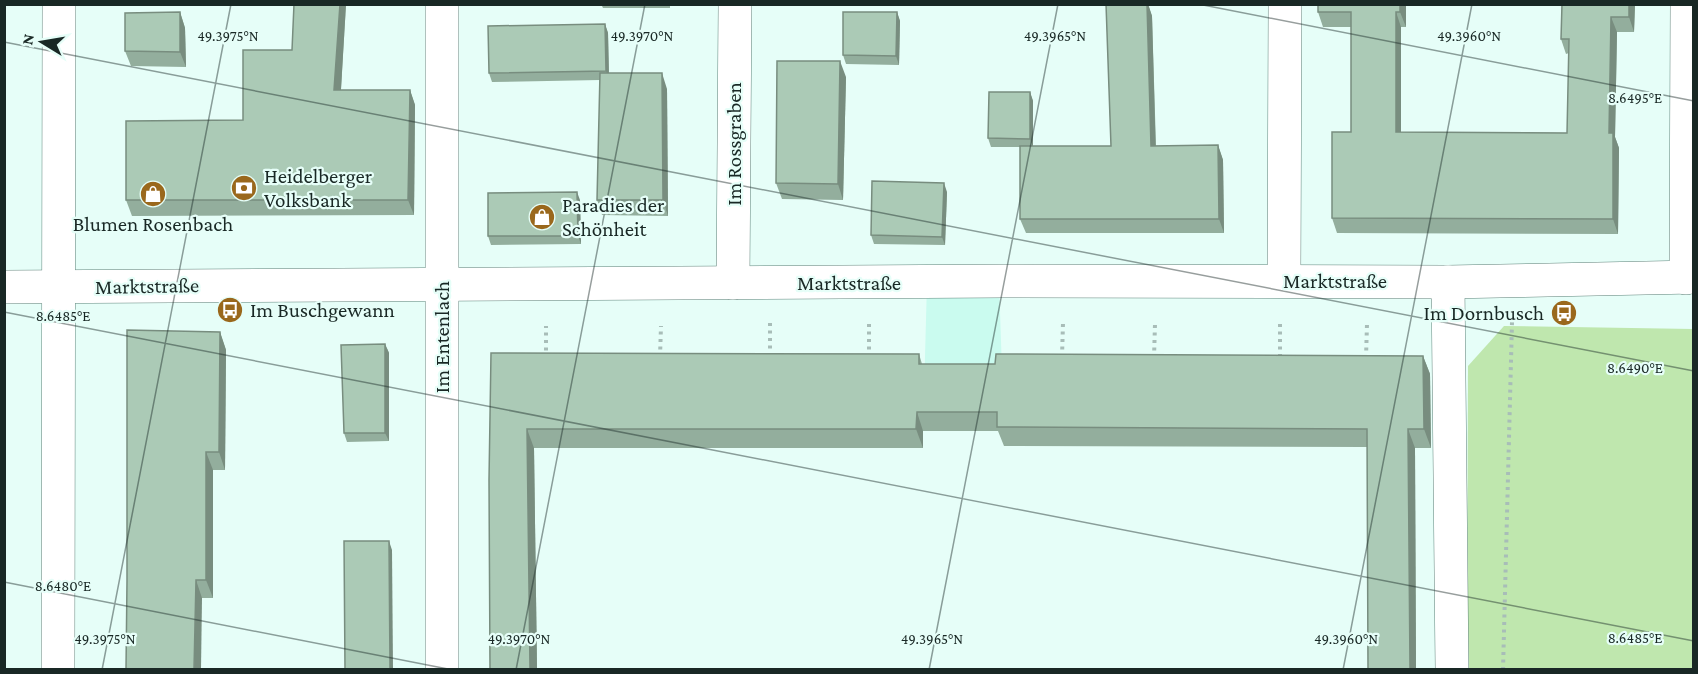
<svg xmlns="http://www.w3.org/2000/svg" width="1698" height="674" font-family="'Crimson Pro',serif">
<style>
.built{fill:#cafbef}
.green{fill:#bfe7ae}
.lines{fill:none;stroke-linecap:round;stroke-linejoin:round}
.minor-casing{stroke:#5f837a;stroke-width:34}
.path{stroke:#a8bdb8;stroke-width:4;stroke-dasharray:3 4.5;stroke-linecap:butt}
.minor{stroke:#fff;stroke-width:33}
.wall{fill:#93ae9d}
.shaded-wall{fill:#788d7f}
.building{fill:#abcab6;stroke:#788d7f;stroke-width:1.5}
.ticks{fill:none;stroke:#192825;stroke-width:1.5;stroke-opacity:0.45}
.labels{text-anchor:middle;stroke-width:4.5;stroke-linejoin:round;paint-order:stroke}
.street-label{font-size:21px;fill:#192825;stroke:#e6fef8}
.poi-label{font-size:21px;fill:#192825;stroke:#e6fef8;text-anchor:start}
.ticks-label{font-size:15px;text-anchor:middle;fill:#192825;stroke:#e6fef8;stroke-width:4.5;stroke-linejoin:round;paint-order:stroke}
</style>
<rect width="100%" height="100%" fill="#e6fef8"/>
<polygon class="built" points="999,281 1004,431 923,431 927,282"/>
<polygon class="green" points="1504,326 1693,329 1693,669 1467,670 1468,366"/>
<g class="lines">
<g class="minor-casing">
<g id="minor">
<polyline points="442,4 442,670"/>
<polyline points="1686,278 1687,4"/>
<polyline points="1284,281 1285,4"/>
<polyline points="1448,282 1452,670"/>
<polyline points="733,283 735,4"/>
<polyline points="4,287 1004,281 1448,282 1694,277"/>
<polyline points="58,670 59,4"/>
</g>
</g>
<g class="path">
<polyline points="770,323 770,357"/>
<polyline points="1280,324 1280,358"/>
<polyline points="660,357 661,326"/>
<polyline points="869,357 869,323"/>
<polyline points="1062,357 1063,323"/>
<polyline points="546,358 546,326"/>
<polyline points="1154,358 1155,324"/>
<polyline points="1366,358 1367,324"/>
<polyline points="1503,670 1512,322"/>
</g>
<use href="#minor" class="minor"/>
</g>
<g class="wall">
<polygon points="294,4 346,4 341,90 410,90 415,105 414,215 132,216 126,200 243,120 292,50"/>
<polygon points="601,4 670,4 670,8 603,8"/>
<polygon points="1106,4 1148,4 1152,16 1156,146 1218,145 1223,160 1224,233 1026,233 1020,219 1020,147 991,147 988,138 1030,92 1033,101 1033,146 1111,146"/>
<polygon points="1406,4 1406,27 1401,27 1401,132 1567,133 1569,53 1566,54 1561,39 1562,4 1635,4 1634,32 1617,32 1615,137 1619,148 1618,234 1337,233 1332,218 1351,132 1351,27 1323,27 1318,12"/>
<polygon points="180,12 185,28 186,67 131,66 125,51"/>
<polygon points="897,12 900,21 899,65 846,64 843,55"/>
<polygon points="605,24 608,33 609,73 667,89 668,216 602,215 597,200 600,80 492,82 489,73"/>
<polygon points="846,77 843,200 782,199 776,183"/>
<polygon points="947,192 945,245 874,244 871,235"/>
<polygon points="580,200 581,244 491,245 488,236"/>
<polygon points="220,332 226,350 225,470 213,470 213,598 202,598 127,581"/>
<polygon points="385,344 389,353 389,441 347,442 344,433"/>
<polygon points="491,353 919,354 922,364 995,364 1423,356 1430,374 1431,448 1415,448 1416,669 1368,669 1367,447 1004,446 998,431 923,431 923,448 534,448 537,669 490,669"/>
</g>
<g class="shaded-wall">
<polygon points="340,4 346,4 340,105 334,90"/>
<polygon points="1147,4 1148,4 1152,16 1156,160 1151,146"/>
<polygon points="1400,4 1406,4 1406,27 1400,12"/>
<polygon points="1629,4 1635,4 1634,32 1629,17"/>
<polygon points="180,12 185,28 186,67 180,52"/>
<polygon points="897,12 900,21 899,65 896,56"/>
<polygon points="1396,12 1401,27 1401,147 1396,132"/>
<polygon points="1611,17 1617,32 1615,137 1619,148 1618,234 1613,219 1609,133"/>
<polygon points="605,24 608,33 609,80 606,71"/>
<polygon points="840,61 846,77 843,200 838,184"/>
<polygon points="662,73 667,89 668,216 663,200"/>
<polygon points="410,90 415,105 414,215 408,200"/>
<polygon points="1030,92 1033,101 1033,147 1030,139"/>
<polygon points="1218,145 1223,160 1224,233 1219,219"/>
<polygon points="944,183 947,192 945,245 942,237"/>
<polygon points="577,192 580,200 581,244 578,236"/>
<polygon points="220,332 226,350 225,470 219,452"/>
<polygon points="385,344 389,353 389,441 385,433"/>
<polygon points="1423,356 1430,374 1431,448 1424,429"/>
<polygon points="917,412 923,431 923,448 916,429"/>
<polygon points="527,429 534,448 537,669 530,669"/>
<polygon points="1408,429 1415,448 1416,669 1410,669"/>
<polygon points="206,452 213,470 213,598 206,580"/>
<polygon points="389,541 392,550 393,669 390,669"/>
<polygon points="196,580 202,598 201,669 194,669"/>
</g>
<g class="building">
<polygon points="294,4 340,4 334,90 410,90 408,200 126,200 126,121 243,120 243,50 292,50"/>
<polygon points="1106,4 1147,4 1151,146 1218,145 1219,219 1020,219 1020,146 1111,146"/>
<polygon points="1318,4 1400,4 1400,12 1396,12 1396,132 1567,133 1569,39 1561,39 1562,4 1629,4 1629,17 1611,17 1609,133 1613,133 1613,219 1332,218 1332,132 1351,132 1351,12 1318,12"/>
<polygon points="180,12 180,52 125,51 125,13"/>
<polygon points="843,12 897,12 896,56 843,55"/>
<polygon points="605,24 606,71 489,73 488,26"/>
<polygon points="777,61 840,61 838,184 776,183"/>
<polygon points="600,73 662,73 663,200 597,200"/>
<polygon points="989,92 1030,92 1030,139 988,138"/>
<polygon points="872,181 944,183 942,237 871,235"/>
<polygon points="577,192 578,236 488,236 488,193"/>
<polygon points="127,330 220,332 219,452 206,452 206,580 196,580 194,669 126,669 127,581"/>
<polygon points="385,344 385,433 344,433 341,345"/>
<polygon points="491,353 919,354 919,364 995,364 996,354 1423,356 1424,429 1408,429 1410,669 1368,669 1367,429 997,427 997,412 917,412 916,429 527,429 530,669 490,669 489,480"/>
<polygon points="344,541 389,541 390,669 345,669"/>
</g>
<path class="ticks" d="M1198,4L1694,101M4,42L1694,371M4,312L1694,641M4,582L453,670M102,670L231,4M516,670L645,4M929,670L1058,4M1343,670L1472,4"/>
<defs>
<g id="bank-disc" transform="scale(1.35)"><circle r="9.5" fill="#9a681c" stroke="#e6fef8"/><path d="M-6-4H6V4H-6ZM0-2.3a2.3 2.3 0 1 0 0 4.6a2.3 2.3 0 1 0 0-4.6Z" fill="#fff"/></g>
<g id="shop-disc" transform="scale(1.35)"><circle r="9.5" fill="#9a681c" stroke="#e6fef8"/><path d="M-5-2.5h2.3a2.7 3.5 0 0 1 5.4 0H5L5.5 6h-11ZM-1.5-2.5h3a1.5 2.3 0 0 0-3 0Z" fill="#fff"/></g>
<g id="bus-disc" transform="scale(1.35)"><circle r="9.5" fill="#9a681c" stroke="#e6fef8"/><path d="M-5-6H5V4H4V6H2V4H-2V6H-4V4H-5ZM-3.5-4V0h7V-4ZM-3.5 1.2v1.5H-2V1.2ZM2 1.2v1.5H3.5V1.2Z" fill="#fff"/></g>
</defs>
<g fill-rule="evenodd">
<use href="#bank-disc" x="244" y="188"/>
<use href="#shop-disc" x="153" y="194"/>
<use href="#shop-disc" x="542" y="217"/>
<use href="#bus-disc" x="230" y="310"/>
<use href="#bus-disc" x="1564" y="313"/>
</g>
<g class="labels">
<g class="street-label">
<text transform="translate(734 144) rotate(-90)" y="7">Im Rossgraben</text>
<text x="1335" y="288">Marktstraße</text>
<text x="849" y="290">Marktstraße</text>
<text transform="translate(147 286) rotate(-1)" y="7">Marktstraße</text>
<text transform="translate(442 337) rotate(-90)" y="7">Im Entenlach</text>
</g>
<g class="poi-label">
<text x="264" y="183">Heidelberger<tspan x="264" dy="24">Volksbank</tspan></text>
<text x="562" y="212">Paradies der<tspan x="562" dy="24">Schönheit</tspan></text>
<text x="153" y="231" text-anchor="middle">Blumen Rosenbach</text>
<text x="250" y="317">Im Buschgewann</text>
<text x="1544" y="320" text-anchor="end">Im Dornbusch</text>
</g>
</g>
<g class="ticks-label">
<text x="228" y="41">49.3975°N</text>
<text x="642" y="41">49.3970°N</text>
<text x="1055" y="41">49.3965°N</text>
<text x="1469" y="41">49.3960°N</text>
<text x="1635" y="103">8.6495°E</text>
<text x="63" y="321">8.6485°E</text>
<text x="1635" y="373">8.6490°E</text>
<text x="63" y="591">8.6480°E</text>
<text x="1635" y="643">8.6485°E</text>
<text x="105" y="644">49.3975°N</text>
<text x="519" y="644">49.3970°N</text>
<text x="932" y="644">49.3965°N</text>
<text x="1346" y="644">49.3960°N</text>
</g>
<rect width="1698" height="674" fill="none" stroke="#192825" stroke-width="12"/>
<g transform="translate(42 42) rotate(281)" stroke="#e6fef8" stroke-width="4.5" paint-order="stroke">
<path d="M0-4.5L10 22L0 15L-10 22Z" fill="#192825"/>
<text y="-9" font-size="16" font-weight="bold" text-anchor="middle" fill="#192825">N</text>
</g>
</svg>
